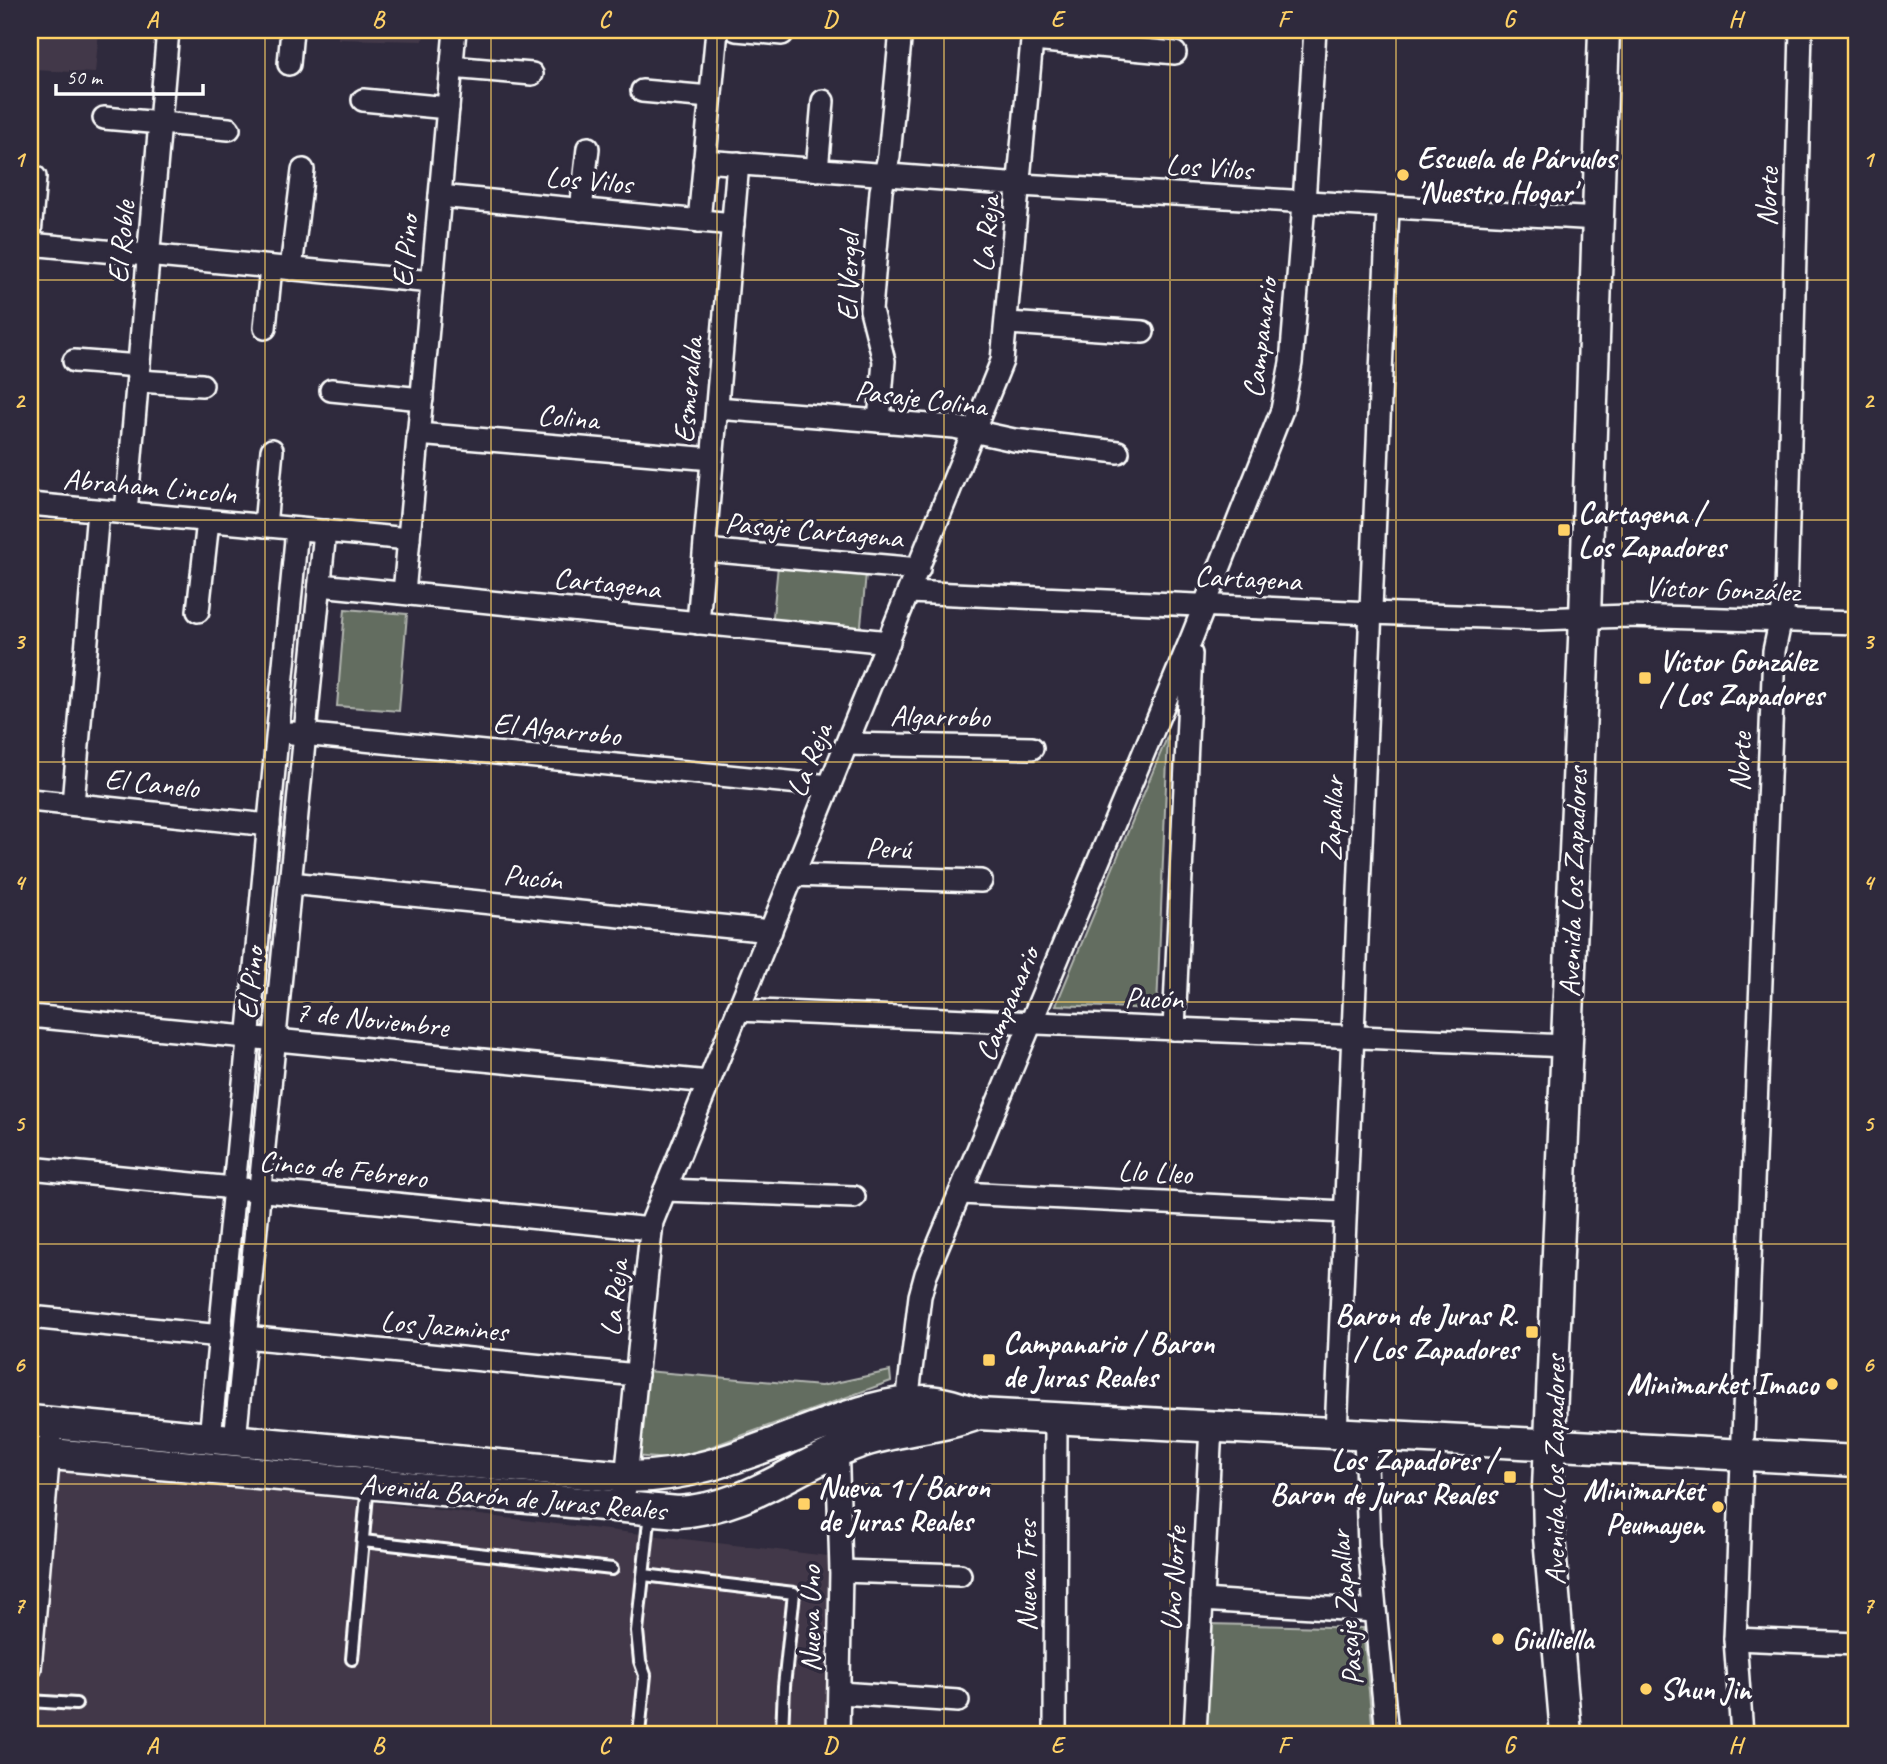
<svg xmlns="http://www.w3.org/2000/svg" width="1887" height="1764" font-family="Caveat,sans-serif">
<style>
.built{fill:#433948}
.green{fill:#646d61;stroke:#b2b6b0;stroke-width:2}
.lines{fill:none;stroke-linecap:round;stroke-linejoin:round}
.lane-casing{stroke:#fff;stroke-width:16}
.street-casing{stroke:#fff;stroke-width:26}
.secondary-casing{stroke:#fff;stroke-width:35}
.lane{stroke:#2f2a3d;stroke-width:10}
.street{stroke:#2f2a3d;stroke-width:21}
.secondary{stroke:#2f2a3d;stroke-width:30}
.grid{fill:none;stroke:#ffd166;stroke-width:2;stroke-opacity:0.55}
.poi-dot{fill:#ffd166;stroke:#2f2a3d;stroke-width:2.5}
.labels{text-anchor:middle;stroke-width:7;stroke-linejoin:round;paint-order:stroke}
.poi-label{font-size:30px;font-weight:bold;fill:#fff;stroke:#2f2a3d;text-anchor:start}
.street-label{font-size:30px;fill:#fff;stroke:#2f2a3d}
.neatline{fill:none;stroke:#ffd166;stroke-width:2.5}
.grid-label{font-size:23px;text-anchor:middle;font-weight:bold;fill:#ffd166}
</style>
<rect width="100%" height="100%" fill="#2f2a3d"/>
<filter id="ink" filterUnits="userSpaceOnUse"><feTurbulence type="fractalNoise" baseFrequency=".0143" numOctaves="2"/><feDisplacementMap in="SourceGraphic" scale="14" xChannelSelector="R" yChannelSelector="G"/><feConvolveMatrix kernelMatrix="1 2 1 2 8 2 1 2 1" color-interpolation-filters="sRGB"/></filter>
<g filter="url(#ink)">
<g class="built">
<polygon points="36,30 99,30 95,73 33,70"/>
<polygon points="338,30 424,30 423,41 338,39"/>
<polygon points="56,1465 836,1557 828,1734 31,1734"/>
<polygon points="30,1469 38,1470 30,1547"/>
</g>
<g class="green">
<polygon points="778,565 866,574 860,635 772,627"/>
<polygon points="345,609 407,614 399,711 337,706"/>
<polygon points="1168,735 1157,1009 1056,1005"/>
<polygon points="645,1371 821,1386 890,1371 891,1381 705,1449 668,1459 634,1456"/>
<polygon points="1210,1624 1363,1628 1373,1734 1230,1734 1204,1728"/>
</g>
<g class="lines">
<g class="lane-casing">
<g id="lane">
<polyline points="363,1541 612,1569"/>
<polyline points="644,1575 794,1593 784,1686 782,1734"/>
<polyline points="352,1659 368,1484"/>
<polyline points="30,1701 76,1704"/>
<polyline points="639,1734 645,1675 640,1661 637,1631 650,1512"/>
</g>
</g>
<g class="street-casing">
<g id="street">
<polyline points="736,30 782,34"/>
<polyline points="1033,40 1175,53"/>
<polyline points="289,64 292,30"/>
<polyline points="451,67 532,74"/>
<polyline points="642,91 710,97"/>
<polyline points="363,100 448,108"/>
<polyline points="104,118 229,129"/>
<polyline points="704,161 1021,185 1598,219"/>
<polyline points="817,170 823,101"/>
<polyline points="440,196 733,224"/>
<polyline points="581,210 588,148"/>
<polyline points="699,221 717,30"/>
<polyline points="30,234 35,177"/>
<polyline points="30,244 432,282"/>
<polyline points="291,269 303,170"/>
<polyline points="1008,323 1143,332"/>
<polyline points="265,328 271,267"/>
<polyline points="74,361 139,366"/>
<polyline points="138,381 202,385"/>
<polyline points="331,390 422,399"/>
<polyline points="717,408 954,427 1014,440 1118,452"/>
<polyline points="879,421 884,361 871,310 881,191 889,156 901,30"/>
<polyline points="418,434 712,459"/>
<polyline points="30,504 409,539"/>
<polyline points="126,513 168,30"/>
<polyline points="265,526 272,450"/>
<polyline points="705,550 919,569"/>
<polyline points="320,585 889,642"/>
<polyline points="909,592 1371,613 1538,619 1629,616 1857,623"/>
<polyline points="404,593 455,30"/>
<polyline points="198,611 208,521"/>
<polyline points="698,623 738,163"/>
<polyline points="292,733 830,786"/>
<polyline points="847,744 1032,748"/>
<polyline points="30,800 269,825"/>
<polyline points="73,804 98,511"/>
<polyline points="793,875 981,881"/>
<polyline points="290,883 771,931"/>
<polyline points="738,1010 1566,1046"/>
<polyline points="30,1016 709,1082"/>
<polyline points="1174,1029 1191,654"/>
<polyline points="30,1168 651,1229"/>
<polyline points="665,1190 854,1197"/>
<polyline points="961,1193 1345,1212"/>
<polyline points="30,1317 221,1336"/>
<polyline points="245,1337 637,1375"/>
<polyline points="907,1403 920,1296 926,1274 1192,637 1282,410 1291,363 1304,203 1315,30"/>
<polyline points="1336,1433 1388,208"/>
<polyline points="1365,1435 1369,1546 1387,1734"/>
<polyline points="210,1438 297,529"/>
<polyline points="837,1439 841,1571 838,1734"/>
<polyline points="235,1440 325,531"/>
<polyline points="625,1489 652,1222 1002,361 1033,30"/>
<polyline points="841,1571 960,1575"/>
<polyline points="1202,1600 1374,1611"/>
<polyline points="1735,1639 1857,1644"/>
<polyline points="30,1668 50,1440"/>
<polyline points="840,1693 958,1701"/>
<polyline points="1055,1734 1056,1418"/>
<polyline points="1195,1734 1211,1427"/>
<polyline points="1742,1734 1735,1639 1774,651 1786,595 1801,30"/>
</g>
</g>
<g class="secondary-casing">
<g id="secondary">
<path d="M30,1421L626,1477C692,1478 751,1452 812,1429C848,1416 887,1401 926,1401C945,1402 961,1408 978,1414L1857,1461"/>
<path d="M30,1452L678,1512C753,1507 792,1466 858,1443C897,1429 939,1429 978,1414"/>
<polyline points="1566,1734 1549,1537 1548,1488 1585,617 1604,30"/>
</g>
</g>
<use href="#lane" class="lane"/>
<use href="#street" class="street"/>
<use href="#secondary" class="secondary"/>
</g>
</g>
<path class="grid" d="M265,30V1734M491,30V1734M717,30V1734M944,30V1734M1170,30V1734M1396,30V1734M1622,30V1734M30,280H1857M30,520H1857M30,762H1857M30,1002H1857M30,1244H1857M30,1484H1857"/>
<g class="poi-dot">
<circle cx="1403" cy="175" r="7"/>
<rect x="1557" y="523" width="14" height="14" rx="3.5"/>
<rect x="1638" y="671" width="14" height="14" rx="3.5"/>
<rect x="1525" y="1325" width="14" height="14" rx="3.5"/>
<rect x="982" y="1353" width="14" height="14" rx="3.5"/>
<circle cx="1832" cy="1384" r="7"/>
<rect x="1503" y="1470" width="14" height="14" rx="3.5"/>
<rect x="797" y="1497" width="14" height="14" rx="3.5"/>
<circle cx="1718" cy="1507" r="7"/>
<circle cx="1498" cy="1639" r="7"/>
<circle cx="1646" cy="1689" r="7"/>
</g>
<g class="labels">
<g class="poi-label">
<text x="1417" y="168">Escuela de Párvulos<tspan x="1417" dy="34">'Nuestro Hogar'</tspan></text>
<text x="1578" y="523">Cartagena /<tspan x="1578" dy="34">Los Zapadores</tspan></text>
<text x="1659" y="671">Víctor González<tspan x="1659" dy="34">/ Los Zapadores</tspan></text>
<text x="1518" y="1325" text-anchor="end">Baron de Juras R.<tspan x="1518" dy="34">/ Los Zapadores</tspan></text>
<text x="1003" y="1353">Campanario / Baron<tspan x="1003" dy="34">de Juras Reales</tspan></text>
<text x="1818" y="1394" text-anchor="end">Minimarket Imaco</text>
<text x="1496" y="1470" text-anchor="end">Los Zapadores /<tspan x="1496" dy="34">Baron de Juras Reales</tspan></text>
<text x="818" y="1497">Nueva 1 / Baron<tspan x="818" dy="34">de Juras Reales</tspan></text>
<text x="1704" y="1500" text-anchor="end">Minimarket<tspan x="1704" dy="34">Peumayen</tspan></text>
<text x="1512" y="1649">Giulliella</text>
<text x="1660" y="1699">Shun Jin</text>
</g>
<g class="street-label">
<text transform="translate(1209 167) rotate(4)" y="10">Los Vilos</text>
<text transform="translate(589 180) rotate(5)" y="10">Los Vilos</text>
<text transform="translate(1767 197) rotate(-88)" y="10">Norte</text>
<text transform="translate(986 234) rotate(-85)" y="10">La Reja</text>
<text transform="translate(121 242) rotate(-85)" y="10">El Roble</text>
<text transform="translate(405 251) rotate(-85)" y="10">El Pino</text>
<text transform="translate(848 277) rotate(-89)" y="10">El Vergel</text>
<text transform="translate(1260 338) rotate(-83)" y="10">Campanario</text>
<text transform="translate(688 390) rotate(-85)" y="10">Esmeralda</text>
<text transform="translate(921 398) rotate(7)" y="10">Pasaje Colina</text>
<text transform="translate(568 417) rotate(5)" y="10">Colina</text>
<text transform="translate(150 486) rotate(5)" y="10">Abraham Lincoln</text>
<text transform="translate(814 530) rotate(5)" y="10">Pasaje Cartagena</text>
<text transform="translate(1248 578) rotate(3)" y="10">Cartagena</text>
<text transform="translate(607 583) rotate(6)" y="10">Cartagena</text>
<text transform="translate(1722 589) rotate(2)" y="10">Víctor González</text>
<text transform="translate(940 716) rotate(1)" y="10">Algarrobo</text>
<text transform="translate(557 729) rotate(6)" y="10">El Algarrobo</text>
<text transform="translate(809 760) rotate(-68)" y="10">La Reja</text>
<text transform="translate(1740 762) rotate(-88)" y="10">Norte</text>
<text transform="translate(152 783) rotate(6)" y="10">El Canelo</text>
<text transform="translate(1332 819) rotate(-88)" y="10">Zapallar</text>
<text transform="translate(888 848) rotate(2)" y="10">Perú</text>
<text transform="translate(533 877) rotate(6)" y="10">Pucón</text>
<text transform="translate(1573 882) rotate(-88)" y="10">Avenida Los Zapadores</text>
<text transform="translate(250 983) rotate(-84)" y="10">El Pino</text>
<text transform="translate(1154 998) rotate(2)" y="10">Pucón</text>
<text transform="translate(1007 1004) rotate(-67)" y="10">Campanario</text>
<text transform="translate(372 1019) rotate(6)" y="10">7 de Noviembre</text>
<text transform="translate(343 1169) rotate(6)" y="10">Cinco de Febrero</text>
<text transform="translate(1155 1172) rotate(3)" y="10">Llo Lleo</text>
<text transform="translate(614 1298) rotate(-84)" y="10">La Reja</text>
<text transform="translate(444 1326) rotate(5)" y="10">Los Jazmines</text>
<text transform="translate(1554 1470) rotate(-90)" y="10">Avenida Los Zapadores</text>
<text transform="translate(513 1497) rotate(5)" y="10">Avenida Barón de Juras Reales</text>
<text transform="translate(1026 1576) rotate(-90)" y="10">Nueva Tres</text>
<text transform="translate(1173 1579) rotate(-87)" y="10">Uno Norte</text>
<text transform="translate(1346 1608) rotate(-95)" y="10">Pasaje Zapallar</text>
<text transform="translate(810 1619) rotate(-90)" y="10">Nueva Uno</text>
</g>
</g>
<rect width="1887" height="1764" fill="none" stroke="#2f2a3d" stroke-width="77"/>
<path d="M56 84v10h147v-10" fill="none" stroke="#ffffff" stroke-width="3.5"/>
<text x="66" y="84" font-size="21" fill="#ffffff" stroke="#2f2a3d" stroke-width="5" paint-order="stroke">50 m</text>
<rect x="38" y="38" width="1810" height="1688" class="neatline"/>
<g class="grid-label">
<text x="152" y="27">A</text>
<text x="378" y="27">B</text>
<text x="604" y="27">C</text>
<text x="830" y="27">D</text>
<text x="1057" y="27">E</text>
<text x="1283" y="27">F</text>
<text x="1509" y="27">G</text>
<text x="1735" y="27">H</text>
<text x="19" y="167">1</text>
<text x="1868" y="167">1</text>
<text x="19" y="408">2</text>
<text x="1868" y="408">2</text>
<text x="19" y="649">3</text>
<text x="1868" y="649">3</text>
<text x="19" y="890">4</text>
<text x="1868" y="890">4</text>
<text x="19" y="1131">5</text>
<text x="1868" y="1131">5</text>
<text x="19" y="1372">6</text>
<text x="1868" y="1372">6</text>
<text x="19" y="1613">7</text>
<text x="1868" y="1613">7</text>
<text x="152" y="1753">A</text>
<text x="378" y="1753">B</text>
<text x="604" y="1753">C</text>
<text x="830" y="1753">D</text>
<text x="1057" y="1753">E</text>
<text x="1283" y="1753">F</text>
<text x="1509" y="1753">G</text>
<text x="1735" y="1753">H</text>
</g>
</svg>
